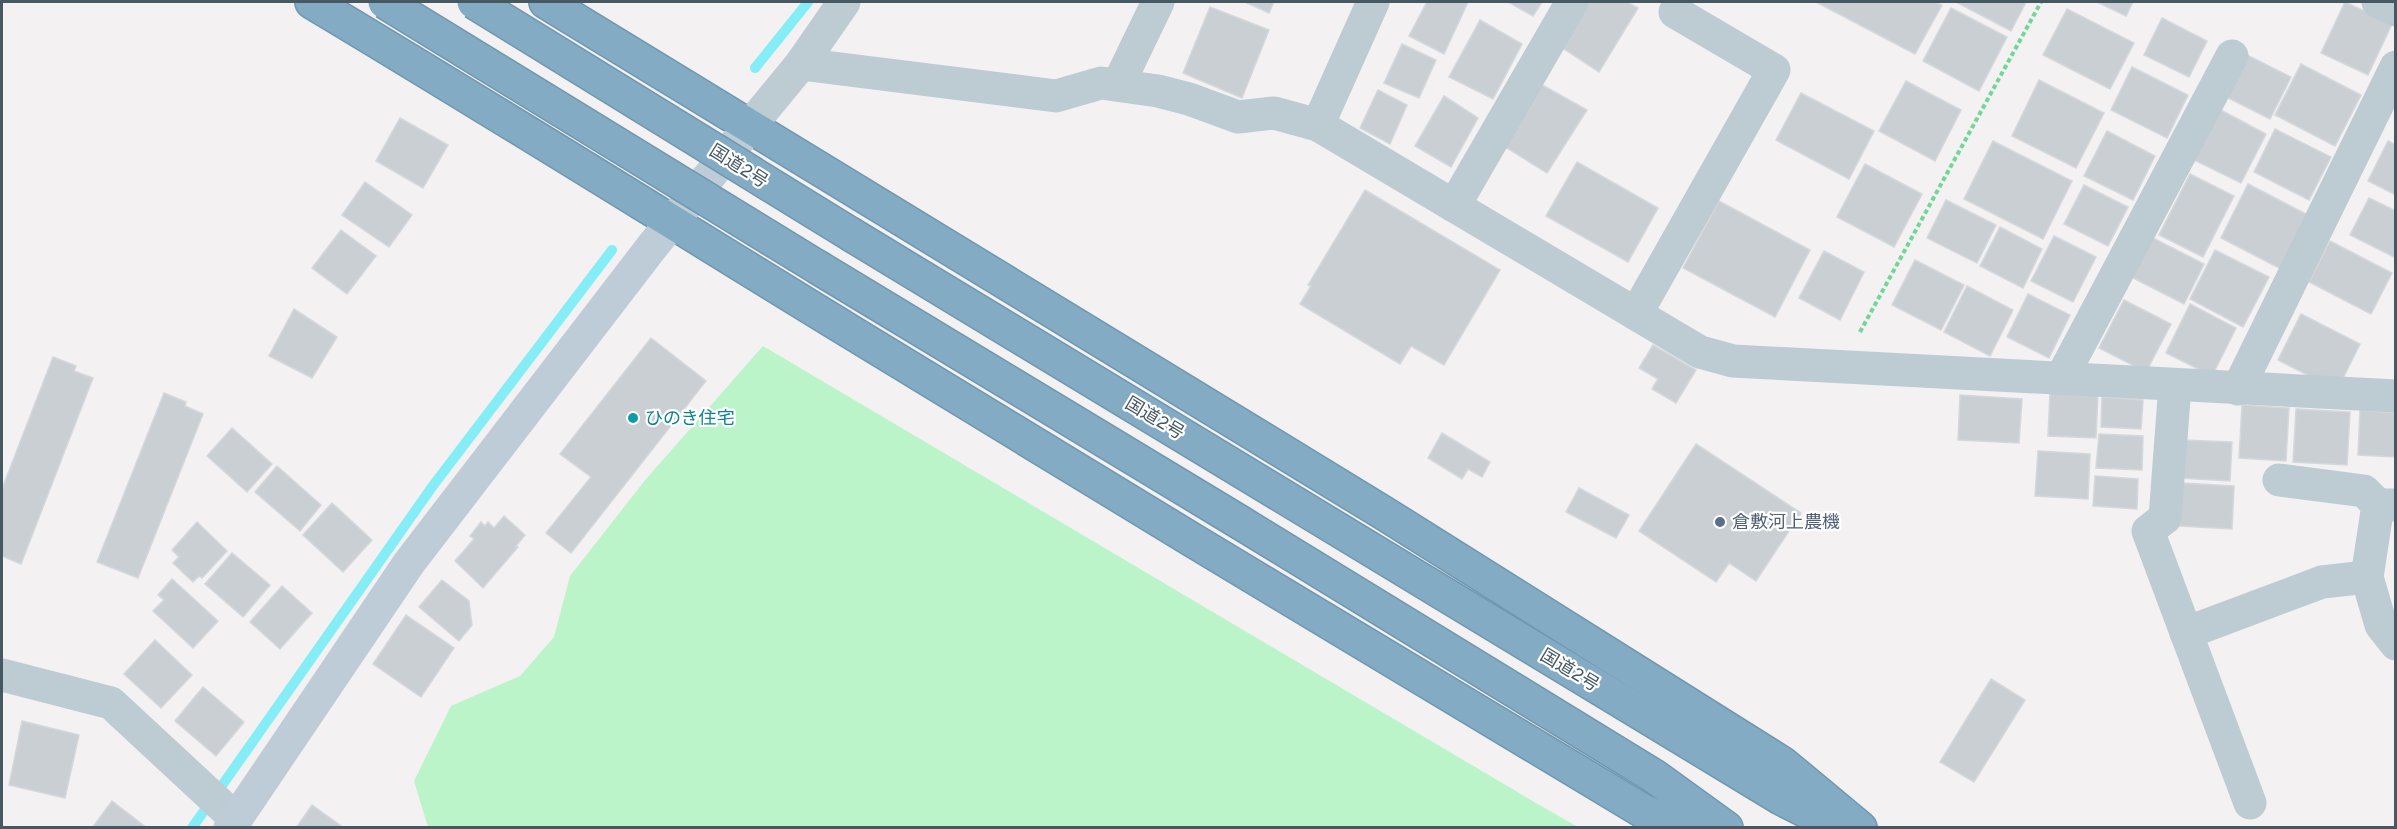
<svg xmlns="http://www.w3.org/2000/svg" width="2397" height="829" font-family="Overpass,'Noto Sans JP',sans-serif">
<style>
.green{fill:#bcf4ca}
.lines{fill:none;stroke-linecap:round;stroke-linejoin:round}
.stream{stroke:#84edf6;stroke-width:10}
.building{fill:#cacfd4;stroke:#d4d8dd;stroke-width:1.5}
.highway-casing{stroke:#6f97b0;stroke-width:36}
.path{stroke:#70d796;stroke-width:4;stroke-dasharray:4.5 3;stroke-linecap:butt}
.street{stroke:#bdcbd2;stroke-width:33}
.secondary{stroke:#bdccd6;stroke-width:33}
.highway{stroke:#84abc4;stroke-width:33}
.highway-bridge-casing{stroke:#6f97b0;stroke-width:36;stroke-linecap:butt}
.highway-bridge{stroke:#84abc4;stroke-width:33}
.culture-dot{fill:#0f9aa8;stroke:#fff;stroke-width:2}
.service-dot{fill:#5c6f8a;stroke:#fff;stroke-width:2}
.labels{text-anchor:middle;stroke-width:4.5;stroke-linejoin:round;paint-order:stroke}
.street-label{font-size:18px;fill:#465861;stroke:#fff}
.culture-label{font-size:18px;fill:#0d838f;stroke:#fff;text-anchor:start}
.service-label{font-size:18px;fill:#4e5e75;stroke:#fff;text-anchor:start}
</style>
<rect width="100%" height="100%" fill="#f3f1f1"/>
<polygon class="green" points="763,346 1536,803 1578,827 428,827 414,781 451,706 520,676 554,637 570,576 646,479"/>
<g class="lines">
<g class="stream">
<polyline points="755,68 808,2"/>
<polyline points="192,828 432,487 612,250"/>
</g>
</g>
<g class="building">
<polygon points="1245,2 1274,2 1269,13"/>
<polygon points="1427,2 1468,2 1444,54 1409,36"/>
<polygon points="1508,2 1542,2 1533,16"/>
<polygon points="1589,2 1627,2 1638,8 1599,72 1558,45"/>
<polygon points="1816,2 1935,2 1942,5 1915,54"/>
<polygon points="1956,2 2026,2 2011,31"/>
<polygon points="2097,2 2133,2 2126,16"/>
<polygon points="2345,2 2392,24 2368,75 2321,53"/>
<polygon points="1210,7 1269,30 1242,98 1183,73"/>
<polygon points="1951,8 2007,37 1979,91 1923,61"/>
<polygon points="2067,9 2134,43 2110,89 2043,55"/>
<polygon points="2162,18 2207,41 2189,77 2144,55"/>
<polygon points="1480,20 1522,44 1493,99 1449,77"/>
<polygon points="1402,44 1436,60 1419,98 1384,83"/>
<polygon points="2237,50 2291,77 2270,119 2216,92"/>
<polygon points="2301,64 2361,95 2335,146 2275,115"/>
<polygon points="2132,67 2188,95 2167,138 2111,110"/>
<polygon points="2039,80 2104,113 2076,168 2012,136"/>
<polygon points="1906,81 1961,110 1935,161 1879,131"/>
<polygon points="1537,82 1587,110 1547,173 1502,145"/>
<polygon points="1378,90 1407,105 1390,144 1360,128"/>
<polygon points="1801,93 1874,131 1849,179 1776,140"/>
<polygon points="1444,96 1478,118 1451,167 1415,146"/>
<polygon points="2217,108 2266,134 2241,183 2192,159"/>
<polygon points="400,118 448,145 423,188 376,161"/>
<polygon points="2275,129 2331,157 2309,200 2254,172"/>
<polygon points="2107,131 2155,156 2133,200 2084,176"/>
<polygon points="1993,141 2072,181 2043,239 1964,199"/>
<polygon points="2388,141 2396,145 2396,195 2368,181"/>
<polygon points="1577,162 1658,208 1628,262 1546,216"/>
<polygon points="1865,164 1922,194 1894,247 1837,217"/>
<polygon points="2190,174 2234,196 2203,257 2159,235"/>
<polygon points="365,182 412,215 389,247 342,215"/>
<polygon points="2248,184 2308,215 2281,269 2221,238"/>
<polygon points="2084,185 2128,207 2108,246 2064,224"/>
<polygon points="1365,190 1500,270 1444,365 1411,346 1400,364 1300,304 1311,286 1308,285"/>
<polygon points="2369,198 2396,211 2396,258 2350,235"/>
<polygon points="1946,200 1996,225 1977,263 1927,238"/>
<polygon points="1719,201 1810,250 1775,317 1683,268"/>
<polygon points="2000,227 2042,249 2023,288 1980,266"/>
<polygon points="341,230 376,256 347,294 312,268"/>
<polygon points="2054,236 2096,257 2073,302 2031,281"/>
<polygon points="2149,236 2204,264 2184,304 2129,276"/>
<polygon points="2330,241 2392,273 2371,314 2309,282"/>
<polygon points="2215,250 2269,277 2243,327 2190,299"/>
<polygon points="1824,251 1864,272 1840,320 1799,298"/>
<polygon points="1915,260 1964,285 1941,330 1892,305"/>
<polygon points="1967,286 2013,310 1990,356 1944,332"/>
<polygon points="2028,294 2070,315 2049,358 2007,337"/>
<polygon points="2124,300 2171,324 2146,372 2099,348"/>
<polygon points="2190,304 2236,328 2212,376 2166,353"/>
<polygon points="294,309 337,337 312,378 269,356"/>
<polygon points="2301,314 2360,344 2337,390 2278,360"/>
<polygon points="651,338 706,381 571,553 546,533 591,477 560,454"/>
<polygon points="1653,345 1696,370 1676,403 1652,389 1658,379 1639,368"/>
<polygon points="53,357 76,366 74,371 93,378 21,564 2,556 2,489"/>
<polygon points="164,393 186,402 185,406 203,414 138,578 97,562"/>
<polygon points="2050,393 2098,395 2096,438 2048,436"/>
<polygon points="1960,395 2022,399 2019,443 1958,440"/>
<polygon points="2102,397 2143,400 2141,429 2101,427"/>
<polygon points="2242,405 2289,408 2286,461 2239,458"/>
<polygon points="2296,409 2350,412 2347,465 2293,462"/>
<polygon points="2360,410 2396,413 2396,457 2358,455"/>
<polygon points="232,428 272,464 247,492 207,456"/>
<polygon points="1442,433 1490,462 1482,477 1468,469 1462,479 1428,458"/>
<polygon points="2099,434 2143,436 2142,470 2096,468"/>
<polygon points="2182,440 2232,442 2230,481 2180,478"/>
<polygon points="1696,444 1801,513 1756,581 1729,563 1716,582 1639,531"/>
<polygon points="2038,451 2090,454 2088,499 2035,496"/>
<polygon points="277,466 321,505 300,531 255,492"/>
<polygon points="2095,476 2138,479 2137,509 2093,506"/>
<polygon points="2182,483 2234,486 2232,529 2180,526"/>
<polygon points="1579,488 1629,515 1616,538 1566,512"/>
<polygon points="332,503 372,540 343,572 303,535"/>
<polygon points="504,516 525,535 516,546 518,547 483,588 455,561 474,539 470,536 481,522 485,526 488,522 494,528"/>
<polygon points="197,522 227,551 202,578 199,576 193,582 173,563 179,557 172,550"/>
<polygon points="232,553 270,585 243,617 205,584"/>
<polygon points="172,579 218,621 193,648 153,611 164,600 158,595"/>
<polygon points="442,580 469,601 472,625 459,641 419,607"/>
<polygon points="282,586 312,613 280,649 250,622"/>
<polygon points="406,615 454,648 421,697 373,664"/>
<polygon points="155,640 192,675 161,708 124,674"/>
<polygon points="1991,679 2025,700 1974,782 1940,762"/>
<polygon points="203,687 244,722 216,756 175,721"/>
<polygon points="22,721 79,735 65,798 9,785"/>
<polygon points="112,801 147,828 92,828"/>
<polygon points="312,805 344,828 296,828"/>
</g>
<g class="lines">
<g class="highway-casing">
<g id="highway">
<path d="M312,2C491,109 668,220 846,329C1111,491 1376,652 1643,811L1686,828"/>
<polyline points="546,2 1382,512 1783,764 1860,828"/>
<polyline points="852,235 1781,798 1838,827"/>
<polyline points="819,268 1241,523 1654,776 1726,828"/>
</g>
</g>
<polyline class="path" points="1860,332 2041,2"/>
<g class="street">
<polyline points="2378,2 2396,10"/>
<polyline points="801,64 1056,96 1101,83 1158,91 1189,99 1238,117 1274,113 1318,125 1700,352 1733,361 2396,396"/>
<polyline points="1118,85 1158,2"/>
<polyline points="1318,125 1373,2"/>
<polyline points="750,126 801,64 844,2"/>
<polyline points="1454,206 1572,2"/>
<polyline points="1636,314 1774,70 1675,12"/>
<polyline points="2061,379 2232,56"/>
<polyline points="2175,385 2165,518 2148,531 2250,803"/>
<polyline points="2238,389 2396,67"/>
<polyline points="2279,480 2364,491 2378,505"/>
<polyline points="2396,505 2378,505 2367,577 2381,625 2396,644"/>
<polyline points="2186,633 2322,582 2367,577"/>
<polyline points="2,675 111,703 236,819"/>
</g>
<polyline class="secondary" points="230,828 409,563 651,248 750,126"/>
<use href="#highway" class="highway"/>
<g class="highway-bridge-casing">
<g id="highway-bridge">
<polyline points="385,2 819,268"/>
<polyline points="474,2 852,235"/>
</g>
</g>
<use href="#highway-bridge" class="highway-bridge"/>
</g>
<circle class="culture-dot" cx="633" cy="418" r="6"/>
<circle class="service-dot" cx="1720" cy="522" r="6"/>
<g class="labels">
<g class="street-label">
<text transform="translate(739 166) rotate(32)" y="6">国道2号</text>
<text transform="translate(1155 418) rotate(31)" y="6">国道2号</text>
<text transform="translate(1570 670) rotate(31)" y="6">国道2号</text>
</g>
<g class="culture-label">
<text x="645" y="424">ひのき住宅</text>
</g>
<g class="service-label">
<text x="1732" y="528">倉敷河上農機</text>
</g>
</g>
<rect width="2397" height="829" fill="none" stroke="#465861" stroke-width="6"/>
</svg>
